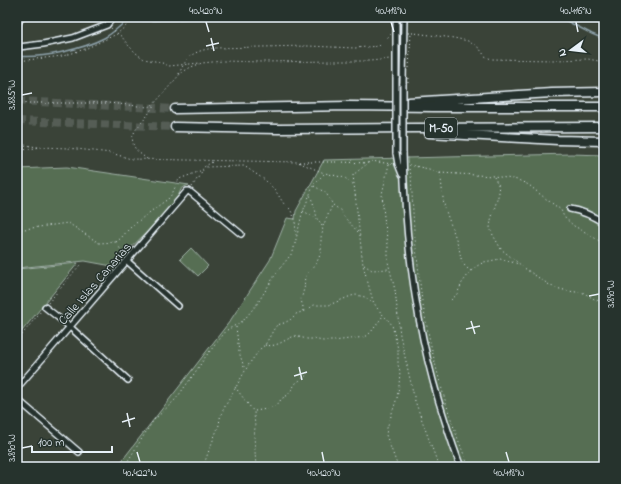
<svg xmlns="http://www.w3.org/2000/svg" width="621" height="484" font-family="'Indie Flower',sans-serif">
<style>
.green{fill:#566e53;stroke:#9fb0a6}
.lines{fill:none;stroke-linecap:round;stroke-linejoin:round}
.stream{stroke:#8da1aa;stroke-width:1.5}
.highway-tunnel{stroke:#545d55;stroke-width:8;stroke-dasharray:8 4;stroke-linecap:butt}
.minor-casing{stroke:#e8f1f8;stroke-width:8}
.highway-casing{stroke:#e8f1f8;stroke-width:11}
.path{stroke:#e8f1f8;stroke-width:1;stroke-dasharray:1 3;stroke-linecap:butt}
.minor{stroke:#26332d;stroke-width:5}
.highway{stroke:#26332d;stroke-width:8}
.minor-bridge-casing{stroke:#e8f1f8;stroke-width:8;stroke-linecap:butt}
.path-bridge{stroke:#e8f1f8;stroke-width:1;stroke-dasharray:1 3;stroke-linecap:butt}
.minor-bridge{stroke:#26332d;stroke-width:5}
.ticks{fill:none;stroke:#e8f1f8;stroke-width:1.5}
.labels{text-anchor:middle;stroke-width:3;stroke-linejoin:round;paint-order:stroke}
.shield{fill:#26332d;stroke:#aeb8bb;stroke-width:1}
.shield-label{font-size:12px;font-weight:bold;fill:#e8f1f8}
.street-label{font-size:13px;fill:#e8f1f8;stroke:#26332d}
.neatline{fill:none;stroke:#e8f1f8;stroke-width:1.5}
.ticks-label{font-size:10px;text-anchor:middle;fill:#e8f1f8}
</style>
<rect width="100%" height="100%" fill="#3a4338"/>
<filter id="ink" filterUnits="userSpaceOnUse"><feTurbulence type="fractalNoise" baseFrequency=".025" numOctaves="2"/><feDisplacementMap in="SourceGraphic" scale="8" xChannelSelector="R" yChannelSelector="G"/><feConvolveMatrix kernelMatrix="1 2 1 2 8 2 1 2 1" color-interpolation-filters="sRGB"/></filter>
<g filter="url(#ink)">
<g class="green">
<polygon points="571,154 604,155 604,467 117,467 230,321 270,260 287,218 295,219 296,211 324,160"/>
<path d="M67,167L189,185C183,187 180,189 179,195L154,225L112,266L85,261L17,268V169Z"/>
<polygon points="191,248 208,266 198,276 180,259"/>
<polygon points="78,263 17,337 17,269"/>
</g>
<g class="lines">
<g class="stream">
<polyline points="559,17 592,34 604,39"/>
<path d="M17,56C41,59 83,49 104,38C112,34 119,27 126,21L173,20L198,17"/>
</g>
<g class="highway-tunnel">
<polyline points="17,101 175,109"/>
<polyline points="17,121 175,127"/>
</g>
<g class="minor-casing">
<g id="minor">
<polyline points="17,24 22,17"/>
<polyline points="17,46 19,47 43,44 73,38 107,25 113,17"/>
<polyline points="396,78 396,17"/>
<polyline points="403,84 404,17"/>
<path d="M403,152C405,244 416,334 445,421C450,437 455,452 461,467"/>
<polyline points="396,153 398,164 402,174"/>
<path d="M570,209C583,211 593,216 604,223"/>
<polyline points="127,261 178,306"/>
<polyline points="45,307 70,327 128,380"/>
<polyline points="17,388 187,191 189,191 241,234"/>
<polyline points="17,399 79,452"/>
</g>
</g>
<g class="highway-casing">
<g id="highway">
<polyline points="409,102 552,93 604,92"/>
<polyline points="175,109 349,106 434,107 604,107"/>
<polyline points="175,127 278,129 415,128 604,127"/>
<polyline points="429,133 558,140 604,141"/>
</g>
</g>
<g class="path">
<polyline points="591,17 599,24 604,26"/>
<polyline points="111,28 122,37 128,45 136,53 144,59 160,62 169,66 200,63"/>
<polyline points="408,33 414,33 454,38 468,41 479,48 485,56 491,59 555,60 588,59 604,62"/>
<polyline points="17,61 63,56 85,49 117,34 127,25 130,17"/>
<polyline points="601,61 604,57"/>
<polyline points="409,68 411,33"/>
<path d="M179,74C187,55 194,51 214,48L308,46L355,48L379,46L391,34"/>
<polyline points="17,103 108,103 148,107 154,104 181,73 191,67 202,63 223,61 262,62 334,61 370,61 390,59"/>
<polyline points="17,144 38,147"/>
<polyline points="17,151 41,147 68,148 111,153 131,159 298,162 324,173"/>
<path d="M147,159C142,155 134,150 133,143C130,132 142,123 147,116C150,112 152,108 154,105"/>
<polyline points="212,162 204,167 244,166 265,180 275,190 284,204 290,209 295,219 296,235"/>
<polyline points="299,162 340,162 368,163"/>
<polyline points="389,164 382,194 384,217 388,245 388,262 395,290 400,335 415,401 439,467"/>
<polyline points="392,164 371,161 368,163 353,175 363,265 373,301 377,308 384,316 389,321 392,325 398,349 398,365 400,371 399,386 397,398 387,428 386,435 398,467"/>
<polyline points="409,165 429,169 440,173 494,176 518,180 529,185 541,195 561,210 564,217 574,226 587,233 604,244"/>
<polyline points="409,169 411,175 414,230 422,301"/>
<path d="M440,173C442,183 442,194 444,204C447,217 453,229 457,242C462,254 458,263 471,271"/>
<polyline points="494,177 498,184 499,193 491,220 490,228 493,235 501,249 527,270 551,286 556,288 568,291 584,293 596,300 604,302"/>
<polyline points="314,186 326,193 333,205 341,211 345,218 359,233"/>
<polyline points="192,187 197,179 199,178 203,170"/>
<polyline points="303,211 316,218"/>
<polyline points="323,226 332,206"/>
<polyline points="17,230 68,223 99,243 116,242 124,255"/>
<path d="M116,242C122,238 125,233 130,228C142,218 155,208 168,199L172,194L179,179L198,172L203,169"/>
<polyline points="364,265 372,270 389,269"/>
<polyline points="451,300 457,294 462,283 471,271 477,266 484,262 500,259 519,264"/>
<polyline points="48,303 80,265"/>
<path d="M423,306C433,361 447,415 469,467"/>
<polyline points="303,311 303,307 301,300 305,285 304,281 307,274 311,269 315,266 321,253 321,237 323,231 321,223 317,219 315,208 310,195"/>
<polyline points="236,327 239,352 245,370"/>
<polyline points="17,341 41,311"/>
<path d="M265,345C277,348 285,339 295,336L307,339H313L323,341H334L365,337C373,332 377,323 383,316"/>
<polyline points="235,387 254,412 255,428 254,435 256,467"/>
<polyline points="255,411 267,409 274,406 279,403 281,399 288,395 296,383 307,375 309,370"/>
<polyline points="124,467 153,421 176,399 194,374 206,356 227,330 243,321 257,304 277,272 293,252 302,214 314,184 325,173 345,178 354,185"/>
<polyline points="203,467 208,453 219,425 220,418 223,410 249,364 261,348 265,345 274,329 277,325 284,323 290,320 296,314 307,310 314,305 329,305 351,296 356,295 365,297 370,301 373,301"/>
</g>
<use href="#minor" class="minor"/>
<use href="#highway" class="highway"/>
<g class="minor-bridge-casing">
<g id="minor-bridge">
<polyline points="396,78 396,153"/>
<polyline points="403,84 403,152"/>
</g>
</g>
<polyline class="path-bridge" points="408,83 408,78"/>
<use href="#minor-bridge" class="minor-bridge"/>
</g>
</g>
<path class="ticks" d="M206,22L209,32M391,22L394,32M576,22L578,32M211,38L214,51M206,46L219,43M22,95L32,93M589,296L599,294M471,321L475,334M466,329L480,326M299,367L302,380M294,376L307,372M127,413L130,427M122,422L135,418M22,448L32,446M137,452L140,462M322,452L324,462M506,452L509,462"/>
<g class="labels">
<rect class="shield" x="425" y="118" width="32" height="20" rx="3"/>
<g class="shield-label">
<text x="441" y="132">M-50</text>
</g>
<g class="street-label">
<text transform="translate(94 283) rotate(-49)" y="5">Calle Islas Canarias</text>
</g>
</g>
<rect width="621" height="484" fill="none" stroke="#26332d" stroke-width="44"/>
<g transform="translate(571 50) rotate(255)" stroke="#26332d" stroke-width="3" paint-order="stroke">
<path d="M0-3L7 15L0 10L-7 15Z" fill="#e8f1f8"/>
<text y="-6" font-size="11" font-weight="bold" text-anchor="middle" fill="#e8f1f8">N</text>
</g>
<path d="M32 446v6h80v-6" fill="none" stroke="#e8f1f8" stroke-width="2"/>
<text x="38" y="446" font-size="12" fill="#e8f1f8" stroke="#26332d" stroke-width="3" paint-order="stroke">100 m</text>
<rect x="22" y="22" width="577" height="440" class="neatline"/>
<g class="ticks-label">
<text x="206" y="14">40.420°N</text>
<text x="391" y="14">40.418°N</text>
<text x="576" y="14">40.416°N</text>
<text transform="translate(11 95) rotate(-90)" y="4">3.885°W</text>
<text transform="translate(610 294) rotate(-90)" y="4">3.890°W</text>
<text transform="translate(11 448) rotate(-90)" y="4">3.890°W</text>
<text x="140" y="476">40.422°N</text>
<text x="324" y="476">40.420°N</text>
<text x="509" y="476">40.418°N</text>
</g>
</svg>
